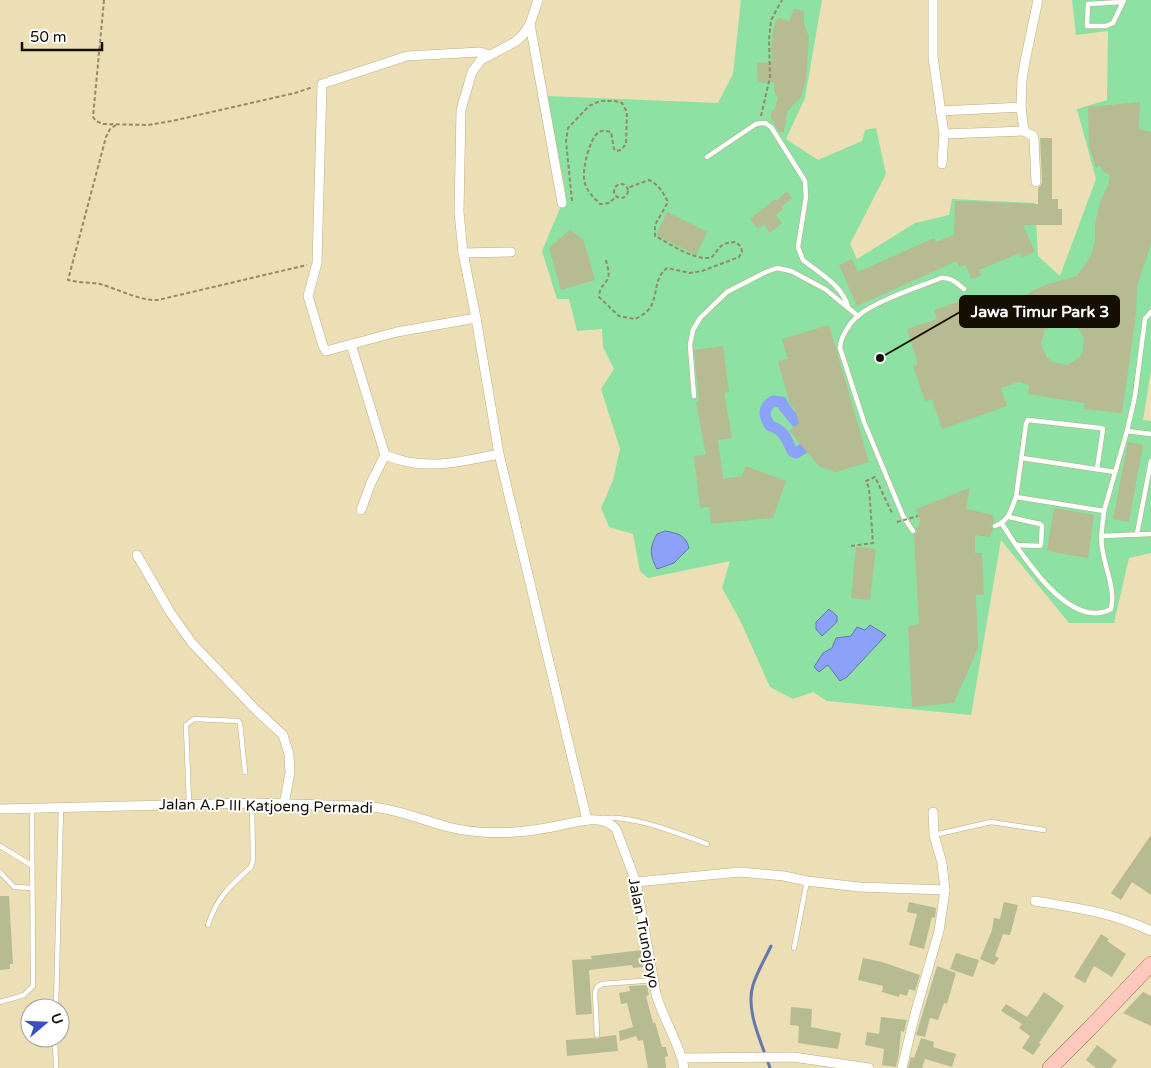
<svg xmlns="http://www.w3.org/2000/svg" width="1151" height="1068" font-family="'Varela Round',sans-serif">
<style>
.green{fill:#8ce1a3}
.water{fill:#8ba2f8;stroke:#6776ae}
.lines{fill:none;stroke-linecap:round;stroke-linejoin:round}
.stream{stroke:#6776ae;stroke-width:3}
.canal{stroke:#8ba2f8;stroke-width:11}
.building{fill:#b7bb92;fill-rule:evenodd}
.service-casing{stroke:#bbad86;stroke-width:5.5}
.minor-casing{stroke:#bbad86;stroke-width:10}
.primary-casing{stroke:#ab7061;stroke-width:16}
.path{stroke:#93896b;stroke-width:2;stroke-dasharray:4 2.5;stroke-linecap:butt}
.service{stroke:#fff;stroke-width:4.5}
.minor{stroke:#fff;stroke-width:9}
.primary{stroke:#fdc9bf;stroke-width:15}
.path-bridge{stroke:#93896b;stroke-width:2;stroke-dasharray:4 2.5;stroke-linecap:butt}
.labels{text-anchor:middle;stroke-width:4;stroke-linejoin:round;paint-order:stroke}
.street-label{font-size:15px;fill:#140f02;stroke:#fff}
.leader{fill:none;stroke:#140f02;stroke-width:2}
.callout-dot{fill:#140f02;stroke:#fff;stroke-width:2}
.callout{fill:#140f02;stroke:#140f02;stroke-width:2}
.callout-label{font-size:16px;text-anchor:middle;font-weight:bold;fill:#fff}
</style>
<rect width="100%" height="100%" fill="#ecdfb5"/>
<polygon class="green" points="741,0 822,0 805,98 786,139 818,160 862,141 865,130 876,128 886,174 850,244 857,259 915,223 949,215 952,199 1035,203 1038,256 1060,276 1096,179 1077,109 1107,100 1108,31 1076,35 1072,0 1151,0 1151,370 1143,420 1151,421 1151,553 1129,558 1114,623 1069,623 1001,540 971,715 827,701 813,692 793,699 770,687 740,620 722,588 730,561 648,578 640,571 633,534 609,527 601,508 613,480 620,449 601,389 614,369 603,347 602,329 577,331 569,299 557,299 542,251 566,194 547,96 718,103 733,74"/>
<g class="water">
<path d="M665,531C677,533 686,535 689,548L674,563L657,569C650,556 649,548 657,534Z"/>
<polygon points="829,609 837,616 837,622 822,636 816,629 816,622"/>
<polygon points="870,625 886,635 847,677 840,681 828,665 819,672 814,667 823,653 832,648 836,638 851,636 857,627 865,630"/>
</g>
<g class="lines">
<path class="stream" d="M770,1068C762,1043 745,1011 753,985C757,972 765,959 771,946"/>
<path class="canal" d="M798,424L784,407L782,402L773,401C762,408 764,416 770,426C783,429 787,439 792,451L796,453L804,448"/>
</g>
<g class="building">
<polygon points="794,9 804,11 804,24 809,37 806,81 801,97 787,112 784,132 779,132 771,118 771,113 776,107 776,103 778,100 774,90 774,82 758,83 757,63 772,62 771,48 775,22 778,18 789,21"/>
<path d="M1140,102L1139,129L1151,132V244L1137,287L1136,314L1122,413L1084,409V403L1028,394L1029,385L1019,382L1001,388L1007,406L942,429L932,399L925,401L913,366L918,364L907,329L937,319L934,310L973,297L1013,324L1028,304L1022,298L1034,290L1048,284L1077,276L1091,256L1095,241V225L1098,210L1102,197L1108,186L1110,175L1102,171L1100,165L1096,168L1089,145L1088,107ZM1064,321L1077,326L1084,338L1083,352L1079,358L1067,365L1053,362L1047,358L1041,344L1045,330L1057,322Z"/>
<polygon points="1040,138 1052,138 1052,199 1058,199 1058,209 1062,209 1062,225 1023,225 1035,252 1022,257 1020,253 979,270 982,275 971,279 966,265 959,267 957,261 857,306 839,265 852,259 858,272 934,238 936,242 954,235 955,201 1038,204 1038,188 1041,185 1042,182"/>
<polygon points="787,191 792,198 781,207 783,209 776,215 782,223 770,233 764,224 758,229 750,219 775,199 776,201"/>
<polygon points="667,212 707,232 696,255 656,235"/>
<polygon points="570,230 583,239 595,280 561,290 549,248"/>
<polygon points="829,325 869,462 836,472 819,466 789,431 799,423 794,407 791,408 778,361 788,359 782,339"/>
<polygon points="723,346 729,392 724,393 732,438 718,440 723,479 742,476 746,466 786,481 773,518 711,524 709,507 700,508 694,456 706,455 696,402 699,402 694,350"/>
<polygon points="1128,442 1143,445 1129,522 1113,519"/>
<polygon points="970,488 966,509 993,515 994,522 991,525 993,530 990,537 975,535 975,553 982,553 984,595 976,594 978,648 954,703 912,707 908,626 919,624 914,535 917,532 916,528 919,526 920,519 916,509"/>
<polygon points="1054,508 1094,515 1088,558 1047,551"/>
<polygon points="856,547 876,549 870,600 851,598"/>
<polygon points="1151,835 1151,895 1132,882 1121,900 1111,893"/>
<polygon points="0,896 9,896 13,964 10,964 10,969 0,970"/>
<polygon points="909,902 936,908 935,918 932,917 924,949 909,945 917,914 907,912"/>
<polygon points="1004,902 1018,905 1010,935 1003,934 995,956 999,958 994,965 980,959 992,930 994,918 1000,919"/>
<polygon points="1101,934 1109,939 1107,941 1126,954 1112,977 1094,966 1085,983 1074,977"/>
<polygon points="642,950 643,967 633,968 632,965 589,970 592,1014 576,1015 572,960 592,959 591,956"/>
<polygon points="956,953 979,960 973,977 950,969"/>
<polygon points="863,958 882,962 920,975 915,991 909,989 907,996 900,994 899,997 882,992 883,986 858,980"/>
<polygon points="937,966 956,973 947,1004 944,1003 938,1020 930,1018 925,1037 916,1035"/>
<polygon points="647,985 649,995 646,996 653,1023 655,1022 662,1047 666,1047 668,1056 665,1057 666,1068 648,1068 643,1040 638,1041 636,1036 620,1041 619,1031 633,1027 627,1003 621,1004 619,993 630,991 629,986"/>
<polygon points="1044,992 1064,1006 1039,1043 1041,1044 1033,1055 1022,1048 1030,1036 1019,1028 1022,1024 1001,1011 1006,1004 1027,1017"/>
<polygon points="1143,992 1151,996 1151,1026 1123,1013"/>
<polygon points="791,1007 812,1009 811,1027 841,1033 838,1049 798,1043 799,1026 790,1025"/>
<polygon points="881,1017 907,1020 904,1032 901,1031 899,1053 896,1067 882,1065 884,1049 865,1045 867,1032 879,1034"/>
<polygon points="616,1035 618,1051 567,1056 566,1040 594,1038 598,1039 600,1037"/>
<polygon points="921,1038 934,1042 933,1047 956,1054 952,1067 925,1059 922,1068 908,1068 911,1057 914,1058"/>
<polygon points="1097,1045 1117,1060 1111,1068 1096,1068 1086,1060"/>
</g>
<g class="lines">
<g class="service-casing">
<g id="service">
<polyline points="1123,2 1088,4 1087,26 1106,26 1113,23 1123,2 1124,0"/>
<path d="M707,157L756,124L765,123L771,127L805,181L806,197L798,247L803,260C819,273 843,286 848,307"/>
<polyline points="694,396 690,345 693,330 700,318 727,292 766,272 777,268 791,271 825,289 858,316"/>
<polyline points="1127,431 1151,434"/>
<polyline points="1022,458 1115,472"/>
<polyline points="1016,497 1026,424 1028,420 1100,428 1103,429 1097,469"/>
<polyline points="1009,517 1040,524 1042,526 1041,544 1040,546 1016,545"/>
<path d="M1002,524C1020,552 1069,632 1111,609C1116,589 1104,566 1102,547C1100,535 1103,523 1104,511"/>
<path d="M995,526C1009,521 1011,510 1016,497L1104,511L1127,431L1135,396L1145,319L1151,312"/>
<path d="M913,531L903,516L864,422L840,348C840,337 851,321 859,315C878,300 919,287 941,278C951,277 957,283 964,289"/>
<polyline points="1137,534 1151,461"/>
<polyline points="1101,536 1151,534"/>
<polyline points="189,804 186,725 194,719 238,721 240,723 245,772"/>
<path d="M602,819C624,812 684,835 707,844"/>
<polyline points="934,835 991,822 1044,830"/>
<polyline points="0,846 31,865"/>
<polyline points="0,872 14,887 32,888"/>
<path d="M208,925C217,897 230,886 251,867L253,860L252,803"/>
<polyline points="794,948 807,881"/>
<polyline points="0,1002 24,995 33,986 32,808"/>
<polyline points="56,1008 61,807"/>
<polyline points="597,1035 595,992 597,987 602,984 654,980"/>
<polyline points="55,1038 56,1068"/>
</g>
</g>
<g class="minor-casing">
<g id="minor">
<polyline points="538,0 530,24 523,35 515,42 481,60 472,72 461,110 459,212 463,253 476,318 499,454 587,820"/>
<polyline points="933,0 933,57 944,134 942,164"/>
<polyline points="530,24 562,203"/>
<polyline points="940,111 1021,107"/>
<polyline points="944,134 1024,131"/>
<polyline points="1036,182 1034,139 1033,136 1024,131 1021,107 1022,80 1025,61 1038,0"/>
<polyline points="463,253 511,252"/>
<polyline points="476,318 397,332 326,351 323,346 308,296 317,263 322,84 407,56 480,52 490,55"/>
<polyline points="351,344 385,455 371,483 361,510"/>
<path d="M385,455C392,458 400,460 408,462C438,468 469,460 499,454"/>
<polyline points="137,555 170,612 192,643 254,708 283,735 289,754 290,773 284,804"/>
<path d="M0,809L252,803L363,806C393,808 420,819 448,827C485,836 526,833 562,825C581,821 602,814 616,829L636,882L656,994C663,1019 679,1042 684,1068"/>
<polyline points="636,882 740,872 784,876 807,881 859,887 945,890"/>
<path d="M1035,901C1077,908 1112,912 1151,931"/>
<polyline points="682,1058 793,1057 869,1068"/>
<polyline points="902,1068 915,1014 939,931 945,890 942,863 934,835 933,812"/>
</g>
</g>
<g class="primary-casing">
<polyline id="primary" points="1050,1068 1090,1028 1151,964"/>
</g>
<g class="path">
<polyline points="104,0 93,117 96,121 103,124 148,125 172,121 295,93 313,87"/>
<polyline points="761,116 770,77 769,40 771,20 782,0"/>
<path d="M116,125L110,129L106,137L68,280C79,283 90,282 100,284C118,289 140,301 158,300L307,265"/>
<circle cx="621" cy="191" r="7"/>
<path d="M572,201L566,141L568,128L589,106L600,101H615L622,103L627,112L626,144L621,150L616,151L614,149L611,132C607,131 603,130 599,132C590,137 583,167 584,177C584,188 592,196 600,204L609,203L617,196"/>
<path d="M606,260C607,266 610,273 608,278C604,287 600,285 599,297L619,316L635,319C641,316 648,312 651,306C658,293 654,278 667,268L690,273L702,271L739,257L742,252L741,247L736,242C719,243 721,247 711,258C692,259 675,247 659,238L655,236V225L668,202C663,192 659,185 649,180L627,188"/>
<polyline points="851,546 873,543 869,488 866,481 875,477 892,513"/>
</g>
<use href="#service" class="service"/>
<use href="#minor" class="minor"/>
<use href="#primary" class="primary"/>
<polyline class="path-bridge" points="897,522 918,516"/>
</g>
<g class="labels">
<g class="street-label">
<text transform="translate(266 806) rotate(1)" y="5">Jalan A.P III Katjoeng Permadi</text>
<text transform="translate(644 933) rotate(79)" y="5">Jalan Trunojoyo</text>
</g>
</g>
<path class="leader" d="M880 358L960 312"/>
<circle class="callout-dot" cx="880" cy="358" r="5"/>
<rect class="callout" x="960" y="296" width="159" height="31" rx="5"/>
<g class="callout-label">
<text x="1040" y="317">Jawa Timur Park 3</text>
</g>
<g transform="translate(45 1023) rotate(71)"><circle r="24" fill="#ffffff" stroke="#a19f9a"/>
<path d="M0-4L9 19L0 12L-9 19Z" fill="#3e4ec1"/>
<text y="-8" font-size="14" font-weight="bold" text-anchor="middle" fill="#140f02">U</text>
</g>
<path d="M22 42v8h80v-8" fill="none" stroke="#140f02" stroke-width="2.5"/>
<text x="30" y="42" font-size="15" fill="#140f02" stroke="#ffffff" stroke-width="4" paint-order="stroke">50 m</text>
</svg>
